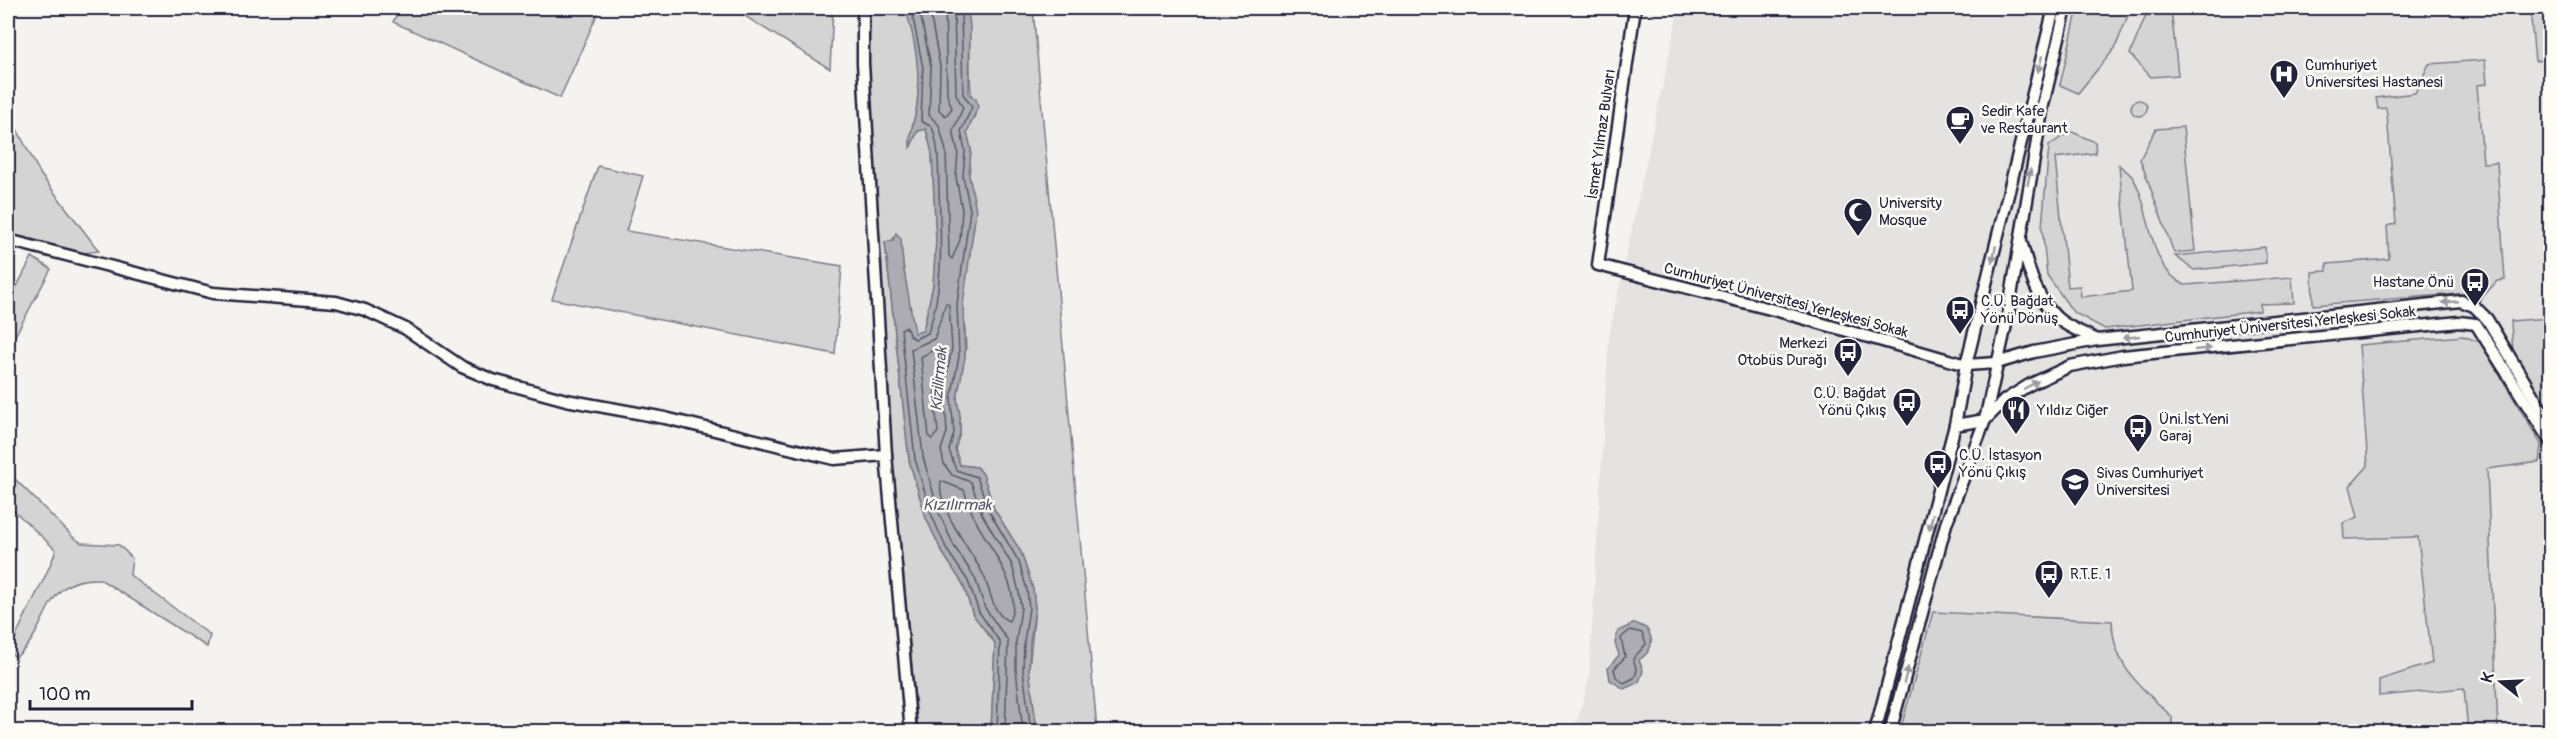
<svg xmlns="http://www.w3.org/2000/svg" width="2558" height="739" font-family="Pangolin,sans-serif">
<style>
.built{fill:#e4e3e2}
.green{fill:#d5d4d5;stroke:#7c7b88;stroke-width:1.5}
.water{fill:#acacb2;stroke:#757582;stroke-width:1.5}
.lines{fill:none;stroke-linecap:round;stroke-linejoin:round}
.shore{stroke:#59596b;stroke-width:1.5}
.street-casing{stroke:#22223b;stroke-width:15}
.street{stroke:#fdfcf7;stroke-width:10}
.oneway{fill:#9a9aa2}
.labels{text-anchor:middle;stroke-width:5;stroke-linejoin:round;paint-order:stroke}
.poi-label{font-size:15px;fill:#22223b;stroke:#fdfcf7;text-anchor:start}
.street-label{font-size:15px;fill:#22223b;stroke:#fdfcf7}
.water-label{font-size:16px;font-style:italic;fill:#59596b;stroke:#fdfcf7}
</style>
<rect width="100%" height="100%" fill="#f4f3ef"/>
<filter id="ink" filterUnits="userSpaceOnUse"><feTurbulence type="fractalNoise" baseFrequency=".0167" numOctaves="2"/><feDisplacementMap in="SourceGraphic" scale="12" xChannelSelector="R" yChannelSelector="G"/><feConvolveMatrix kernelMatrix="1 2 1 2 8 2 1 2 1" color-interpolation-filters="sRGB"/></filter>
<g filter="url(#ink)">
<polygon class="built" points="1679,8 2550,8 2550,731 1574,732 1589,679 1609,335"/>
<g class="green">
<polygon points="400,8 600,8 560,98 393,22"/>
<polygon points="732,8 833,8 830,69"/>
<path d="M870,8H905C916,35 921,75 917,104C916,118 908,132 911,146L918,131L926,129L932,153L936,241L933,285L923,331L915,333L912,325L902,257L893,240L885,242L909,460L926,518L942,552L963,584L973,615L995,643L991,731H918L892,454L869,63Z"/>
<path d="M967,8H1033L1097,731H1037L1029,669L1035,608L1033,589L1021,552L994,509L983,474L977,467L960,465L955,449L960,433V416L957,399L966,348L963,296L975,219L969,175L971,149L967,132L975,115C966,80 973,44 967,8Z"/>
<polygon points="2078,8 2131,8 2115,48 2078,93 2060,85"/>
<polygon points="2149,8 2171,8 2178,75 2151,77 2130,54"/>
<polygon points="2530,8 2546,8 2550,60 2535,61"/>
<polygon points="2485,60 2487,84 2477,85 2483,163 2497,162 2505,280 2497,281 2480,300 2470,293 2313,305 2312,272 2327,271 2327,264 2389,259 2387,226 2396,224 2387,115 2386,108 2378,109 2376,98 2415,93 2429,64"/>
<circle cx="2139" cy="108" r="8"/>
<polygon points="8,112 41,175 99,251 76,254 8,234"/>
<polygon points="2183,127 2195,251 2174,253 2140,159 2156,129"/>
<path d="M2070,131L2095,142L2096,153L2055,158L2068,287L2080,286L2081,297L2132,291L2119,165C2123,169 2130,173 2133,178C2153,211 2146,267 2185,285L2292,277L2294,303L2260,304V311L2105,329L2073,312L2047,275L2042,227L2049,146Z"/>
<polygon points="2550,162 2550,224 2544,163"/>
<polygon points="598,166 643,176 626,231 842,266 835,354 552,299"/>
<polygon points="2550,236 2550,415 2513,353 2511,321 2549,318 2545,237"/>
<polygon points="2265,247 2266,263 2194,270 2175,256"/>
<polygon points="32,257 51,269 8,349 8,304"/>
<polygon points="2463,336 2480,342 2541,444 2539,462 2487,469 2498,731 2468,731 2464,688 2379,696 2379,680 2432,663 2418,537 2344,539 2343,523 2358,517 2350,486 2368,466 2359,345"/>
<path d="M8,472L73,537L82,543L119,545L132,558L130,575L210,635L207,647L100,579C40,576 52,629 16,657L10,653C21,616 44,586 56,550L8,505Z"/>
<path d="M1933,612L2112,621C2113,668 2141,686 2172,717V731H1900Z"/>
</g>
<g class="water">
<path d="M905,8H967L970,25L969,94L976,99L978,107L967,132L971,149L969,175L976,210L963,305L965,357L957,399L960,416V433L955,449L960,465L977,467L983,474L994,509L1021,552L1033,589L1035,608L1030,643L1029,669L1037,731H991L995,643L973,615L963,584L942,552L926,518L909,460L885,242L893,240L896,233L901,239L903,265L915,333L923,331L933,285L936,241L932,153L926,129L918,131L910,147C909,133 915,120 917,105C921,75 915,37 905,8Z"/>
<path d="M1635,623L1646,628C1656,641 1651,652 1639,660L1643,671L1639,682L1624,689L1610,680L1608,668L1619,655L1615,643L1618,631Z"/>
</g>
<g class="lines">
<g class="shore">
<path d="M911,8L923,68L921,121L932,127C940,148 938,170 939,191C941,240 944,286 928,333L915,339L910,336L906,327L901,329L915,459L932,516L947,550L968,581L979,612L1000,642L997,732"/>
<polyline points="919,8 931,67 929,115 939,125 946,151 949,256 952,259 960,240 962,210 956,177 958,152 953,131 963,108 956,94 954,8"/>
<polyline points="929,8 940,66 939,110 946,116 952,108 947,95 945,8"/>
<polyline points="961,8 963,94 972,107 961,131 965,151 963,176 970,210 957,304 959,356 951,399 954,433 949,450 956,470 977,477 989,511 1019,562 1027,590 1029,608 1024,642 1023,670 1031,732"/>
<polygon points="939,347 942,348 943,353 934,397 938,432 932,439 929,437 921,357"/>
<path d="M941,481L964,490C968,501 970,511 976,521C989,547 1025,591 1009,621C992,615 990,588 983,574C971,550 936,508 941,481Z"/>
<polygon points="1630,630 1642,633 1646,644 1633,659 1637,671 1634,678 1624,683 1616,677 1614,669 1625,657 1621,638"/>
<polyline points="1005,732 1008,641 985,608 975,578 954,546 939,513 923,457 911,349 934,339 946,303 949,305 952,348 944,389 947,432 941,450 944,464 952,475 971,482 982,514 1012,565 1019,592 1021,608 1016,642 1016,670 1023,732"/>
</g>
<g class="street-casing">
<g id="street">
<polyline points="863,8 863,63 886,455 911,732"/>
<polyline points="1635,8 1598,265 1778,311 1966,365 1997,363 2034,352 2097,340 2461,301 2474,306 2487,319 2550,424"/>
<polyline points="8,240 213,293 336,302 365,310 406,329 462,367 493,380 566,400 665,418 834,459 886,455"/>
<path d="M2021,241C2028,267 2035,297 2056,317C2066,327 2084,333 2097,340"/>
<polyline points="1955,425 1985,420 2005,400 2029,385 2070,366 2123,356 2459,322 2476,324 2550,441"/>
<polyline points="1875,732 1955,425 1966,365 2054,8"/>
<polyline points="1890,732 1946,524 1985,420 2007,320 2043,105 2066,8"/>
</g>
</g>
<use href="#street" class="street"/>
</g>
<defs><path id="oneway-solid" d="M-6-.8H1V-3.2L6.5 0L1 3.2V.8H-6Z" transform="scale(1.5)"/></defs>
<g class="oneway">
<use href="#oneway-solid" transform="translate(2040 64) rotate(104)"/>
<use href="#oneway-solid" transform="translate(2029 177) rotate(-80)"/>
<use href="#oneway-solid" transform="translate(1994 254) rotate(103)"/>
<use href="#oneway-solid" transform="translate(2450 302) rotate(175)"/>
<use href="#oneway-solid" transform="translate(2131 337) rotate(174)"/>
<use href="#oneway-solid" transform="translate(2203 349) rotate(-6)"/>
<use href="#oneway-solid" transform="translate(2031 385) rotate(-28)"/>
<use href="#oneway-solid" transform="translate(1931 522) rotate(104)"/>
<use href="#oneway-solid" transform="translate(1906 675) rotate(-75)"/>
</g>
</g>
<defs>
<g id="hospital-pin" transform="scale(1.5)"><path d="M0 17L-7.5 6A9.5 9.5 0 1 1 7.5 6Z" fill="#22223b" stroke="#fdfcf7"/><path d="M-5-5h3v3.5h4V-5h3V5h-3V1.5h-4V5h-3Z" fill="#fff"/></g>
<g id="cafe-pin" transform="scale(1.5)"><path d="M0 17L-7.5 6A9.5 9.5 0 1 1 7.5 6Z" fill="#22223b" stroke="#fdfcf7"/><path d="M-5.5-4.5H6V0H3Q3 3.5 0 3.5H-2.5Q-5.5 3.5-5.5 0ZM3-3.2v2h1.7v-2ZM-6 4.5H4V6H-6Z" fill="#fff"/></g>
<g id="mosque-pin" transform="scale(1.5)"><path d="M0 17L-7.5 6A9.5 9.5 0 1 1 7.5 6Z" fill="#22223b" stroke="#fdfcf7"/><path d="M3.5-4.9A6 6 0 1 0 3.5 4.9A5 5 0 1 1 3.5-4.9Z" fill="#fff"/></g>
<g id="bus-pin" transform="scale(1.5)"><path d="M0 17L-7.5 6A9.5 9.5 0 1 1 7.5 6Z" fill="#22223b" stroke="#fdfcf7"/><path d="M-5-6H5V4H4V6H2V4H-2V6H-4V4H-5ZM-3.5-4V0h7V-4ZM-3.5 1.2v1.5H-2V1.2ZM2 1.2v1.5H3.5V1.2Z" fill="#fff"/></g>
<g id="restaurant-pin" transform="scale(1.5)"><path d="M0 17L-7.5 6A9.5 9.5 0 1 1 7.5 6Z" fill="#22223b" stroke="#fdfcf7"/><path d="M-5-6h1v4h1v-4h1v4h1v-4h1v5L-1.5 .5V6h-2V.5L-5-1ZM5-6V6H3V1.5H1.5Q1.5-4 5-6Z" fill="#fff"/></g>
<g id="university-pin" transform="scale(1.5)"><path d="M0 17L-7.5 6A9.5 9.5 0 1 1 7.5 6Z" fill="#22223b" stroke="#fdfcf7"/><path d="M0-5L7-2L0 1L-7-2ZM-4 1L0 2.5L4 1V4Q0 6-4 4Z" fill="#fff"/></g>
</defs>
<g fill-rule="evenodd">
<use href="#hospital-pin" x="2284" y="74"/>
<use href="#cafe-pin" x="1960" y="120"/>
<use href="#mosque-pin" x="1858" y="212"/>
<use href="#bus-pin" x="2475" y="282"/>
<use href="#bus-pin" x="1960" y="310"/>
<use href="#bus-pin" x="1848" y="352"/>
<use href="#bus-pin" x="1907" y="402"/>
<use href="#restaurant-pin" x="2016" y="410"/>
<use href="#bus-pin" x="2138" y="428"/>
<use href="#bus-pin" x="1938" y="464"/>
<use href="#university-pin" x="2075" y="482"/>
<use href="#bus-pin" x="2049" y="574"/>
</g>
<g class="labels">
<g class="poi-label">
<text x="2305" y="70">Cumhuriyet<tspan x="2305" dy="17">Üniversitesi Hastanesi</tspan></text>
<text x="1981" y="116">Sedir Kafe<tspan x="1981" dy="17">ve Restaurant</tspan></text>
<text x="1879" y="208">University<tspan x="1879" dy="17">Mosque</tspan></text>
<text x="2454" y="287" text-anchor="end">Hastane Önü</text>
<text x="1981" y="306">C.Ü. Bağdat<tspan x="1981" dy="17">Yönü Dönüş</tspan></text>
<text x="1827" y="348" text-anchor="end">Merkezi<tspan x="1827" dy="17">Otobüs Durağı</tspan></text>
<text x="1886" y="398" text-anchor="end">C.Ü. Bağdat<tspan x="1886" dy="17">Yönü Çıkış</tspan></text>
<text x="2037" y="415">Yıldız Ciğer</text>
<text x="2159" y="424">Üni.İst.Yeni<tspan x="2159" dy="17">Garaj</tspan></text>
<text x="1959" y="460">C.Ü. İstasyon<tspan x="1959" dy="17">Yönü Çıkış</tspan></text>
<text x="2096" y="478">Sivas Cumhuriyet<tspan x="2096" dy="17">Üniversitesi</tspan></text>
<text x="2070" y="579">R.T.E. 1</text>
</g>
<g class="street-label">
<text transform="translate(1601 134) rotate(-82)" y="5">İsmet Yılmaz Bulvarı</text>
<text transform="translate(1786 300) rotate(15)" y="5">Cumhuriyet Üniversitesi Yerleşkesi Sokak</text>
<text transform="translate(2290 324) rotate(-6)" y="5">Cumhuriyet Üniversitesi Yerleşkesi Sokak</text>
</g>
<g class="water-label">
<text transform="translate(938 379) rotate(-85)" y="6">Kizilirmak</text>
<text x="957" y="510">Kızılırmak</text>
</g>
</g>
<rect width="2558" height="739" fill="none" stroke="#fdfcf7" stroke-width="30"/>
<rect x="15" y="15" width="2528" height="709" fill="none" stroke="#22223b" stroke-width="2" filter="url(#ink)"/>
<g transform="translate(2501 682) rotate(288)" stroke="#fdfcf7" stroke-width="4.5" paint-order="stroke">
<path d="M0-4.5L10 22L0 15L-10 22Z" fill="#22223b"/>
<text y="-9" font-size="16" font-weight="bold" text-anchor="middle" fill="#22223b">K</text>
</g>
<path d="M30 700v9h162v-9" fill="none" stroke="#22223b" stroke-width="3"/>
<text x="39" y="700" font-size="18" fill="#22223b" stroke="#fdfcf7" stroke-width="4.5" paint-order="stroke">100 m</text>
</svg>
